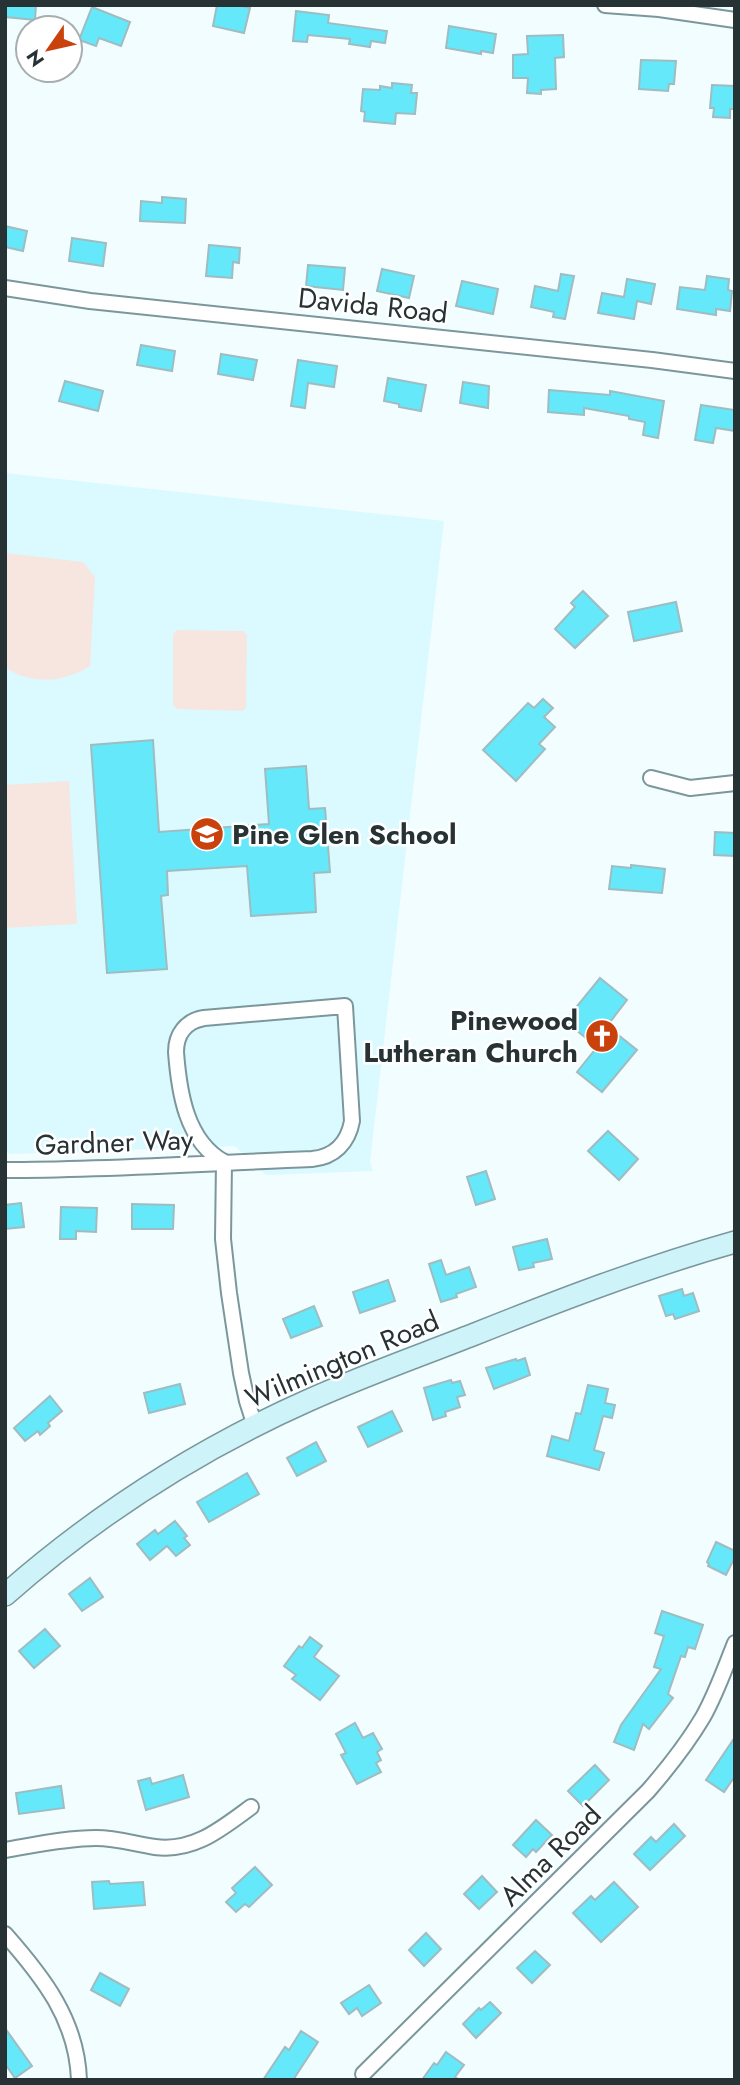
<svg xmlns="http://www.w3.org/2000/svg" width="740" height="2085" font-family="Jost,sans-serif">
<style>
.built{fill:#dafaff}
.green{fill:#f7e5e0}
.building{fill:#65e8fa;stroke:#9fbcc0;stroke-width:2}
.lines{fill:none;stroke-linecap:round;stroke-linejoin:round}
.street-casing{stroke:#7b979c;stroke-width:18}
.secondary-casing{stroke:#7b979c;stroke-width:24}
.street{stroke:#fff;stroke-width:14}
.secondary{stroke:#cef4fa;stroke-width:21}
.labels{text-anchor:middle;stroke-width:5;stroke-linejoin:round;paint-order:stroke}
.street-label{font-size:28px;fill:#263234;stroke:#fff}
.poi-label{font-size:28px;font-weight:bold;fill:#263234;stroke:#fff;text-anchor:start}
</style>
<rect width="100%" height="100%" fill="#f1fdff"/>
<polygon class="built" points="5,473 444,521 370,1162 373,1171 266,1175 235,1146 11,1154 5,1152"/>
<g class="green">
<path d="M5,553L83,562L95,577L90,666C63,683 34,685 5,668Z"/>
<polygon points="177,630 243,631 247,635 246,708 242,711 177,709 173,705 173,634"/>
<polygon points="69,781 77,924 5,928 5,785"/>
</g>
<g class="building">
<polygon points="5,5 36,5 35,20 5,17"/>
<polygon points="217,5 237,5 250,8 244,33 213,26"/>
<polygon points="92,7 130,22 121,46 99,38 96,46 79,40"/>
<polygon points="296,11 329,15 328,23 387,31 385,43 371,41 370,47 349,44 350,39 308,35 307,42 293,41"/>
<polygon points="449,26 496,34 493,53 481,51 481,54 446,48"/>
<polygon points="563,35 564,57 555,58 556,89 541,90 541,94 527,93 528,78 513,78 513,55 528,54 527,36"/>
<polygon points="641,60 676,61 674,84 669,84 668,91 639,89"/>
<polygon points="392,83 412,85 411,93 417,93 415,114 396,113 395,124 364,121 365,112 361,111 363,89 380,90 380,86 392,88"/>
<polygon points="712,85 735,86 735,109 730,109 730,118 713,117 714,108 710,108"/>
<polygon points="162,197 186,199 185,223 140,221 141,201 162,203"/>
<polygon points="5,226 27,231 23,251 5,247"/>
<polygon points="72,238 106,243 103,266 69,261"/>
<polygon points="209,245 240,248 239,263 233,262 232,278 206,276"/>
<polygon points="308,265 345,268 343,290 306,286"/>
<polygon points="382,269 414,276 409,298 377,291"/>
<polygon points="561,274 574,276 565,319 553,317 554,312 531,307 535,286 558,291"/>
<polygon points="707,276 729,279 728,290 732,291 730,311 716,309 716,315 677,309 680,287 705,290"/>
<polygon points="627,279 655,284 651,304 637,301 634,319 598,313 602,293 624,297"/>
<polygon points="462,281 498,289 493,314 456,306"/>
<polygon points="141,345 175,351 172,371 137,365"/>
<polygon points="221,354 257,360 253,380 218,374"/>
<polygon points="298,360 337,366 334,387 308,383 305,408 291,406"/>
<polygon points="388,378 426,385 421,411 399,407 399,404 384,401"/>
<polygon points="65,381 103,391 98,411 59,401"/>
<polygon points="463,382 489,386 488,408 460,403"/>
<polygon points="549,390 610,395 610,391 664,401 658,438 643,435 645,422 629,419 629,416 584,408 584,415 548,412"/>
<polygon points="701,405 735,410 735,431 716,428 713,443 695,440"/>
<polygon points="583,591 608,616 575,648 555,629 575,607 571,603"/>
<polygon points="676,602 682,631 634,641 628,612"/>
<polygon points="543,699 553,708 544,717 555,727 539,744 545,749 516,781 483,750 528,703 534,708"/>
<polygon points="153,740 159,832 269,824 265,769 306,766 309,809 325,808 330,872 314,873 316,912 251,916 247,866 167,871 168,895 161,896 167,969 107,973 91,745"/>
<polygon points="715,832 735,833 735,856 714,855"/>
<polygon points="631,865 665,869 662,893 609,889 612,866 631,868"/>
<polygon points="600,978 627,1000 607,1026 637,1050 602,1092 577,1072 597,1047 565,1021"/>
<polygon points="608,1131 638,1159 619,1180 588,1151"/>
<polygon points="486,1171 495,1199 476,1205 467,1177"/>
<polygon points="21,1203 24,1227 5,1229 5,1205"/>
<polygon points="132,1204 174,1205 173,1229 132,1229"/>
<polygon points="61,1207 97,1208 96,1232 76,1231 76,1239 60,1239"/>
<polygon points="547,1239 552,1259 533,1263 534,1267 519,1270 513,1247"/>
<polygon points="441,1260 446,1275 469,1267 476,1287 456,1294 457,1297 441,1302 429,1264"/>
<polygon points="388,1280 395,1301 360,1313 353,1292"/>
<polygon points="682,1289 684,1296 693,1293 699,1311 675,1319 673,1314 666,1316 659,1296"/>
<polygon points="314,1306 322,1326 291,1338 283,1319"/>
<polygon points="525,1358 530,1375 494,1389 486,1368 516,1359 517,1361"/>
<polygon points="451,1380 452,1383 460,1381 465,1395 457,1397 460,1407 445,1412 446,1416 433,1420 424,1388"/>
<polygon points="180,1384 185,1404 149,1413 144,1393"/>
<polygon points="588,1385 608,1389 605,1403 615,1405 612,1418 603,1416 594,1450 604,1453 599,1470 547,1456 552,1436 569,1441 576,1413 581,1414"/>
<polygon points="50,1396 62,1411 48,1423 50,1426 40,1435 38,1431 25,1441 14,1428"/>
<polygon points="392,1411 402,1431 368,1447 358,1427"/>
<polygon points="316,1442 326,1461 297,1476 287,1458"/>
<polygon points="247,1473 259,1494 209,1522 197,1502"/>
<polygon points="175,1521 187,1536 184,1538 190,1545 176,1556 167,1546 150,1560 137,1544 155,1530 158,1534"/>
<polygon points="716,1542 735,1551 735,1557 726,1575 708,1566 709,1564 707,1562"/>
<polygon points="90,1578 103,1597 82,1611 69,1594"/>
<polygon points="662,1611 703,1625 695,1649 688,1647 685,1657 681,1656 668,1694 673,1698 649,1729 643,1724 634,1750 614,1742 621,1725 661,1669 654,1667 664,1636 655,1633"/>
<polygon points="45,1629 60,1646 34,1668 19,1651"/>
<polygon points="310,1637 322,1646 314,1657 339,1676 320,1700 292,1679 296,1675 284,1666 299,1646 302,1648"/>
<polygon points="355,1723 363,1738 373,1733 382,1749 377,1752 381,1760 376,1763 381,1772 357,1784 341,1755 346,1753 336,1734"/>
<polygon points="735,1737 735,1776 724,1792 706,1780"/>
<polygon points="595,1765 609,1780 583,1806 568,1791"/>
<polygon points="183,1775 189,1797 146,1810 138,1781 150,1778 152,1784"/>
<polygon points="61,1786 64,1808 19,1814 16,1793"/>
<polygon points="536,1820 552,1835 536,1852 533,1849 526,1857 513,1845"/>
<polygon points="674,1824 685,1836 650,1870 634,1854 651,1837 656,1842"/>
<polygon points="255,1867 272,1885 249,1907 245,1904 236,1912 226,1902 236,1893 232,1888"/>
<polygon points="482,1876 497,1892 479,1909 464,1894"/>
<polygon points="109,1881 110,1884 143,1882 145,1905 94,1909 92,1882"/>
<polygon points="614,1882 638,1907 601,1942 573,1913 591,1896 595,1900"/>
<polygon points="426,1933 441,1949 424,1966 409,1950"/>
<polygon points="535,1951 550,1965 532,1983 517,1968"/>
<polygon points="100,1973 129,1989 120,2006 91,1990"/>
<polygon points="369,1985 381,2003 362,2016 357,2008 349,2014 341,2003"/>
<polygon points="490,2002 501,2013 476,2038 463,2024 479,2008 481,2010"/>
<polygon points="5,2028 32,2066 15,2078 5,2064"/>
<polygon points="301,2031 318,2042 293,2080 263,2080 285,2047 289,2050"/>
<polygon points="446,2052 464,2065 455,2077 459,2080 422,2080 434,2063 437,2065"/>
</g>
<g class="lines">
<g class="street-casing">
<g id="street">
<polyline points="605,5 659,9 735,20"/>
<polyline points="5,288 90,301 652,360 735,371"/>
<polyline points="651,778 690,788 735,783"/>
<polyline points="224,1162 223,1239 229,1293 241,1373 247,1401 255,1426"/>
<path d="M5,1170C108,1170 209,1163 312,1159C334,1157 348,1143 352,1121L345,1006L204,1018C186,1021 176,1034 176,1052C179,1092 186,1141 224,1162"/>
<path d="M5,1850C35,1845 66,1838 96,1838C116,1838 135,1844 155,1847C194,1852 221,1829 251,1807"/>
<path d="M5,1934C43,1977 77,2020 79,2080"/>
<path d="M363,2074L648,1791C668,1768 687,1744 703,1717C716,1694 725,1668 735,1643"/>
</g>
</g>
<g class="secondary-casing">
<path id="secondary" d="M5,1595C96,1515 197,1450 307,1401C362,1376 419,1356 475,1334C560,1300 646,1267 735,1242"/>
</g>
<use href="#street" class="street"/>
<use href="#secondary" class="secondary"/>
</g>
<defs>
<g id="school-disc" transform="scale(1.75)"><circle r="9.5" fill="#c9420b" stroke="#fff"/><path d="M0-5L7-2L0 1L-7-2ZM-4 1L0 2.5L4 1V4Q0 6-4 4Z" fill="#fff"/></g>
<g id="church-disc" transform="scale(1.75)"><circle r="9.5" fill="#c9420b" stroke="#fff"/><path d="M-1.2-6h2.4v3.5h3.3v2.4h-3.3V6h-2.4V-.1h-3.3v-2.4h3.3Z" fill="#fff"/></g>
</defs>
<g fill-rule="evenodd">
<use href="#school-disc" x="207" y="834"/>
<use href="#church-disc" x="602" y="1036"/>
</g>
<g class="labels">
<g class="street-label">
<text transform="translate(373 305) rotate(6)" y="10">Davida Road</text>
<text transform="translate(114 1142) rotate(-2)" y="10">Gardner Way</text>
<text transform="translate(342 1359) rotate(-23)" y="10">Wilmington Road</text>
<text transform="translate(550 1855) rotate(-45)" y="10">Alma Road</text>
</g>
<g class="poi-label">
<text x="232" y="844">Pine Glen School</text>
<text x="578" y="1030" text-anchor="end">Pinewood<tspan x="578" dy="32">Lutheran Church</tspan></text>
</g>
</g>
<rect width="740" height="2085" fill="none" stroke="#263234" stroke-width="14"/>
<g transform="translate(49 49) rotate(236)"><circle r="33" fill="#ffffff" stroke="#a8adae" stroke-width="2"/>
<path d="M0-5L12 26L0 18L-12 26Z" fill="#c9420b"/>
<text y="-10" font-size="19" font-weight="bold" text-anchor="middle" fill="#263234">N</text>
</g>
</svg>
